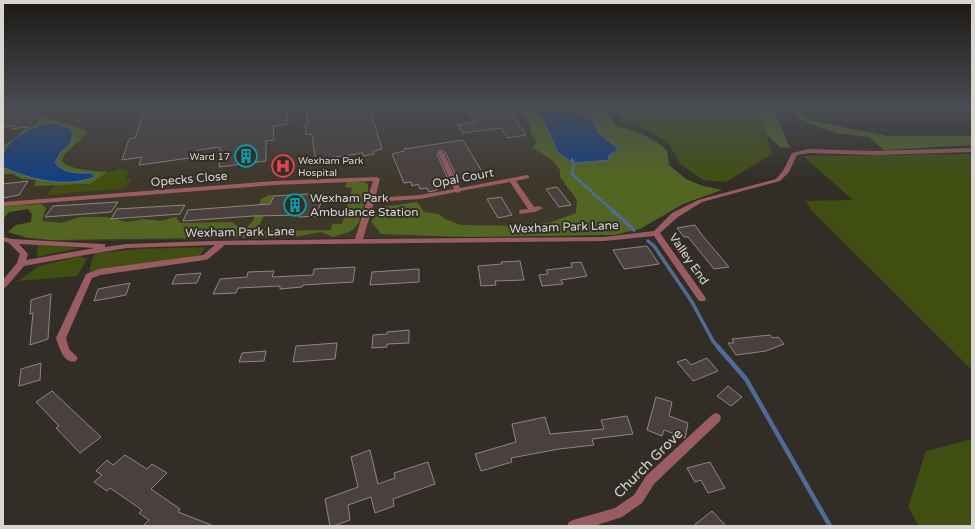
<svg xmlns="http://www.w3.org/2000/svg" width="975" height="529" font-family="'Varela Round',sans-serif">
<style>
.built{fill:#3e382a}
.green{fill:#404f11}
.forest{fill:#536621}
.water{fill:#143f80;stroke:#4f6c99}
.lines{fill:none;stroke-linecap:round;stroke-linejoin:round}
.stream-far2{stroke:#4f6c99;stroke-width:2.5}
.stream-far1{stroke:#4f6c99;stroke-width:3.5}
.stream{stroke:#4f6c99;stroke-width:4.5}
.building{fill:#4a403e;stroke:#908583}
.minor{fill:#9a5c61;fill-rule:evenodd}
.labels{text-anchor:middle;stroke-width:4;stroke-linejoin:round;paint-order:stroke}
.far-poi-label{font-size:10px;fill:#d9d6d2;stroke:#322e27;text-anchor:end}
.street-label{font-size:12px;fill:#d9d6d2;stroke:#322e27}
.poi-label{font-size:12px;fill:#d9d6d2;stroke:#322e27;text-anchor:start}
.near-street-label{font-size:14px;fill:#d9d6d2;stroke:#322e27}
</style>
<rect width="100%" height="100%" fill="#322e27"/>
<polygon class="built" points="3,106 520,106 599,227 597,235 81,241 51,241 27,238 32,214 27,209 9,212 3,218"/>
<g class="green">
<polygon points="613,106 758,106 772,154 726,182 703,180 680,164 668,142 635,124 621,121"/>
<polygon points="972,154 972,370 811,210 806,201 853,200 803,156"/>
<polygon points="118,169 129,171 125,179 132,179 126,188 47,195 55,185 88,185 109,172 113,172"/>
<polygon points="38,245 80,248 37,257"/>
<polygon points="206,247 199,256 89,272 93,257 96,253 139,249"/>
<polygon points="80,256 87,259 77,276 18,281 39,266"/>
<polygon points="972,439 972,526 919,526 908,507 926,451"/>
</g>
<g class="forest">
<path d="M517,106H605L606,113L616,126C638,130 650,137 667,150L669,165L686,179L703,186L722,190L683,204L640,229L614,235L465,237L381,234L371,221L383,207L417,202L424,212L439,214L445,219L461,225L524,226L552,222L576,213L577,200L560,177V170L552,160L533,148L537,141L531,133L530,124Z"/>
<polygon points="758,106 772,106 790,148 780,147 767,135"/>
<polygon points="787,106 794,106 808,120 887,136 972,136 972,145 884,150 869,137 836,133 801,120"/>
<path d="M41,116L85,130L86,134L64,155L62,161C68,170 97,171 108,172L90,184L34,186L36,180L22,179L13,174H3V145L17,137L22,130L35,125Z"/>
<path d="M347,182H364L368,184V190L359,222L354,229L349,232L333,237L321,232L299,236L282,237L53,240L28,238L8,232L16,225L31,222L32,214L28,209L9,212L3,219V206L41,204L46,208L42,221L61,223L80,217H106L127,222L143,219L161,221L176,217L180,223L232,222L243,230C254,225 257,210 261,199L269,195H274L258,228L262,231L331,230L332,224H342L352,188L345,187Z"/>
</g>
<g class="water">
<polygon points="533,106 565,106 593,120 598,133 619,149 609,155 609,160 574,163 558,153 544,121"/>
<path d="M49,123C59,124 68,125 73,134L70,144L60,153L55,163C66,174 77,173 92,173L95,177C67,188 30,180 3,167C3,164 2,158 3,155C8,137 33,127 49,123Z"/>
</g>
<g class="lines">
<polyline class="stream-far2" points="572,159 574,163 572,174 613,211"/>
<g class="stream-far1">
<polyline points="612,210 634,230"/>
<polyline points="648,241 654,246 692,302 713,341 719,348"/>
</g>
<polyline class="stream" points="718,347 746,379 830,526"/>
</g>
<g class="building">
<polygon points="19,106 42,106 28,127 12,129 15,125 3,127 3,113 18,111"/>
<polygon points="146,106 287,106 288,124 273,126 274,140 266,141 266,161 219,167 222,151 220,151 220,147 198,150 197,157 139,165 142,157 122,160 129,139 135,138"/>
<polygon points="310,106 369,106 382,149 373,151 374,154 363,156 363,153 336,157 337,160 316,164 312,135 306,134 305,125 308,124 306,111 311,110"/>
<polygon points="464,106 506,106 526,135 508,138 501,128 463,133 458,125 475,122"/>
<polygon points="463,140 483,173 474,175 475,177 464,179 463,177 457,178 445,152 440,150 437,154 448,179 445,180 448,184 436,186 437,190 429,192 427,188 420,189 418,184 412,186 411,182 404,183 392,154 404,151 404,149"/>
<polygon points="28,181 19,195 3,198 3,184"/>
<polygon points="557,187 571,205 559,207 546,189"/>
<polygon points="307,194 324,194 316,216 299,217 299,215 253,216 183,221 188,210 270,204 274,196"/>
<polygon points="501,197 512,215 498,218 487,199"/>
<polygon points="118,202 111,212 45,217 53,206"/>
<polygon points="185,205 180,214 111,219 117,209"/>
<polygon points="695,225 702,235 729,267 714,269 688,237 684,237 677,228"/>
<polygon points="647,246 659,264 624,269 613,250"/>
<polygon points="520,261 524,280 495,281 496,285 481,286 478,266 502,264 501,262"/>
<polygon points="581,262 587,276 561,280 563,284 542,286 539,275 548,274 546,270 572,267 571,263"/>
<polygon points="355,267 353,282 303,285 302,287 280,289 280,286 238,288 236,293 213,294 220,279 247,277 248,272 274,271 272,277 313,275 314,269"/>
<polygon points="419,269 419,282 370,285 372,272"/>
<polygon points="201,273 197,283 172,284 176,275"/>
<polygon points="130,283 126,295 94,301 98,289"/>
<polygon points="51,294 48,339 30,345 33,313 30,314 31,300"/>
<polygon points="409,330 409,343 387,344 387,347 372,348 373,335 387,334 387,332"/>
<polygon points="770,335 773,338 778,337 784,344 766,351 736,355 728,343 734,343 732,339"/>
<polygon points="337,343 335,359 293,362 296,346"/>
<polygon points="266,351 264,361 239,362 242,353"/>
<polygon points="707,358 718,371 693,381 677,362 686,359 691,365"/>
<polygon points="41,363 40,380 19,386 21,369"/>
<polygon points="728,386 742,397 731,406 717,396"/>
<polygon points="52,391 101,437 80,453 56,428 59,426 36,402"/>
<polygon points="656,397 672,402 669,416 688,423 685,438 664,430 662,436 647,430"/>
<polygon points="627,416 633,434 592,439 594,445 559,449 511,458 512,462 481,471 475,454 516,442 512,424 545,417 550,434 604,429 601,420"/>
<polygon points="370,450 378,484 395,478 394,473 428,462 435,484 393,499 394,506 375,513 371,497 348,505 350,520 334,526 330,526 325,499 358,487 351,457"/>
<polygon points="125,455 147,469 152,464 167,473 151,489 180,509 178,512 214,526 143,526 149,520 139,513 142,510 110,488 107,491 94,482 102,475 96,471 107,460 113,465"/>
<polygon points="710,462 725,488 708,493 701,480 695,482 687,468"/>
<polygon points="712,511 726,526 693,526"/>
</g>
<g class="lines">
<g class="minor">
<path d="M972,148V152L874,155L809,153L797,155L789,172L780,181L702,202L678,217L660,233L705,297L706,299L705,301H699L654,236L604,241L225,245L208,259L205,260L100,275L92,278L66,338L69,349L78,358L76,361C64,365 59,347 56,338L86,274L99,269L203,255L215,245L127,248L85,255L24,266L6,287L3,288V280L17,263L20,254L9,243L3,241V237L12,239L102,244H105V247L127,244L209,241L355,239L373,181L275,185L3,206V202L275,181L377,177L380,179L375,198L420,195L454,189L438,153L441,151L444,153L460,188L527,175L529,176V178L516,181L534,207L539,206L543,208L535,212L520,214L519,212L520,210L528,209L510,182L461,191L458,193L456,192L420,199L374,202L363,239L604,237L654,231L672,213L698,200L776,179L783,171L792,153L809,149L874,151ZM19,244L95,248L26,260L28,254Z"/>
<polygon points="716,413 720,415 721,418 720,421 654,484 642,503 622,517 594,526 567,526 569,522 573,520 615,508 634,495 646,476 712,415"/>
</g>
</g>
<linearGradient id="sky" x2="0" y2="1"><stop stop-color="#1c1915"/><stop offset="0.59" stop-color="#494c52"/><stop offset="1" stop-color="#494c52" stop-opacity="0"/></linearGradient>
<rect width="975" height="180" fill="url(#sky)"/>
<defs>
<g id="building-ring" transform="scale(1.15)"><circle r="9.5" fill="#322e27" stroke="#0f9aa8" stroke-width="1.5"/><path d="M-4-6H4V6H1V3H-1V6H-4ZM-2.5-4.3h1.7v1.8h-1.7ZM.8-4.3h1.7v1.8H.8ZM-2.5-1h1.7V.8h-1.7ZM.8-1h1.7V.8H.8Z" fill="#0f9aa8"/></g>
<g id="hospital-ring" transform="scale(1.15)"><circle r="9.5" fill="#322e27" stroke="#e0444e" stroke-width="1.5"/><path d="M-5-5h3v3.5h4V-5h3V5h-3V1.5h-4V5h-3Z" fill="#e0444e"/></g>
</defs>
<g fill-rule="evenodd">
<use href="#building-ring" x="246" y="156"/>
<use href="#hospital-ring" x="283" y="166"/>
<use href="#building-ring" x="295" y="205"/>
</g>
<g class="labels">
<g class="far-poi-label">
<text x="230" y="160">Ward 17</text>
<text x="298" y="164" text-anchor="start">Wexham Park<tspan x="298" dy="12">Hospital</tspan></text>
</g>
<g class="street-label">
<text transform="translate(463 178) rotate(-11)" y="4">Opal Court</text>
<text transform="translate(189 179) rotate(-5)" y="4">Opecks Close</text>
<text transform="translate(564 227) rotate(-2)" y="4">Wexham Park Lane</text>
<text transform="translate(240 232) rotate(-1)" y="4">Wexham Park Lane</text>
<text transform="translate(689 259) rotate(55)" y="4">Valley End</text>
</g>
<g class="poi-label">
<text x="310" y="202">Wexham Park<tspan x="310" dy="14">Ambulance Station</tspan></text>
</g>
<g class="near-street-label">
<text transform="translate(648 463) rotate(-45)" y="5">Church Grove</text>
</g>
</g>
<rect width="975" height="529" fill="none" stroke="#d9d6d2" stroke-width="8"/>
</svg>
